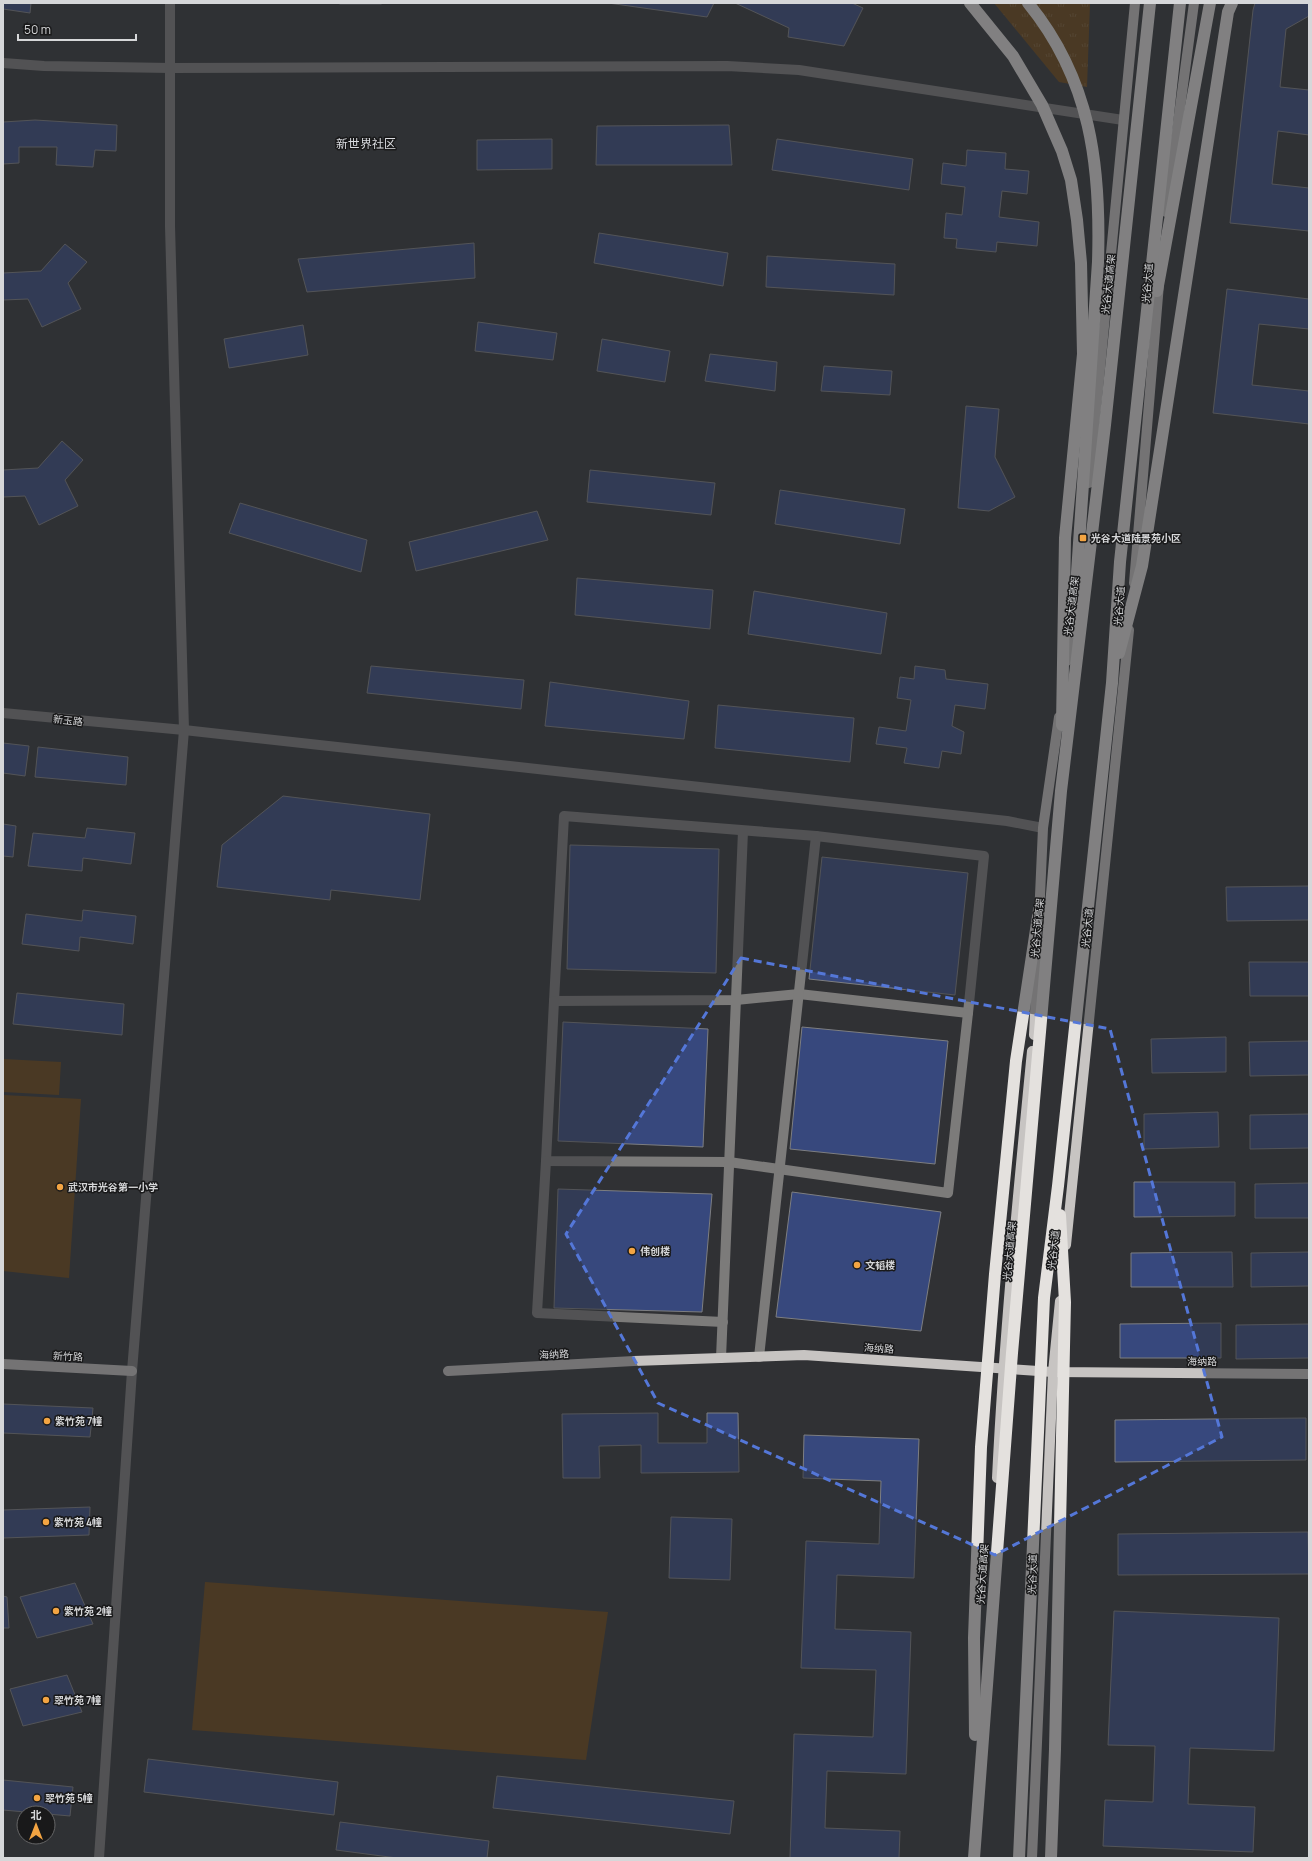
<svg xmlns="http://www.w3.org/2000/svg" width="1312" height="1861" font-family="Manrope,'Noto Sans SC',sans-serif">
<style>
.grass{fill:url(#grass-tufts)}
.pitch{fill:#6b4410}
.building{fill:#37487d;stroke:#7d7e81}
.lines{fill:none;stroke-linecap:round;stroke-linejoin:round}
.minor{stroke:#7c7b7a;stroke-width:10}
.major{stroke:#c7c4c2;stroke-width:10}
.highway{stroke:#e4e1de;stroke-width:12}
.marked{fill:none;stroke:#5477d8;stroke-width:3;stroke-dasharray:8 5;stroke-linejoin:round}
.poi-dot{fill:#f3a442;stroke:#19191a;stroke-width:1.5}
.labels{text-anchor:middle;stroke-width:3;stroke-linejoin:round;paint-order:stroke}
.street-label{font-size:10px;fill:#d6d7d9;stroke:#19191a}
.poi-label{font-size:10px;font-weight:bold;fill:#d6d7d9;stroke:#19191a;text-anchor:start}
.quarter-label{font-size:12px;fill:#dadce0;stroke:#19191a}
</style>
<defs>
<pattern id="grass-tufts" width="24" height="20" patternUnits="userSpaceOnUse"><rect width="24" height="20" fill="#6b4410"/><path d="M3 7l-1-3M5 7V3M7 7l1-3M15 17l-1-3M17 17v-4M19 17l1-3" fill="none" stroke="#7f5e32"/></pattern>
</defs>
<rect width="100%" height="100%" fill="#303134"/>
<polygon class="grass" points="994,3 1090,3 1087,87 1059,82"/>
<g class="pitch">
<polygon points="3,1059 61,1062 59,1095 3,1092"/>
<polygon points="3,1095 81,1099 69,1278 3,1271"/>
<polygon points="205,1582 608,1612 586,1760 192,1730"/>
</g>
<g class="building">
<polygon points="3,3 31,3 30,13 3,9"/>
<rect x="340" y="3" width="41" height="1"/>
<polygon points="608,3 714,3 707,17"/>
<polygon points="735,3 852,3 863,8 844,46 788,37 789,28"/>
<polygon points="1255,3 1309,3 1309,16 1286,29 1280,87 1309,90 1309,135 1278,131 1272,184 1309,188 1309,231 1230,223 1253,10"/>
<polygon points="35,120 117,125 116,151 95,150 93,167 56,165 57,147 19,147 19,163 3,164 3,122"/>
<polygon points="729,125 732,165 596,165 597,126"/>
<polygon points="552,139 552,169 477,170 477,140"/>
<polygon points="777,139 913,159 909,190 772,170"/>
<polygon points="967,150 1006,153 1005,169 1029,171 1027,194 1002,191 999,217 1039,222 1037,246 997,242 996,252 956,248 957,239 944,238 946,213 962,215 965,187 941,184 943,163 966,166"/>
<polygon points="599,233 728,253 723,286 594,263"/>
<polygon points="474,243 475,278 307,292 298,259"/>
<polygon points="65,244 87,262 68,283 81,309 42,327 28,299 3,300 3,273 41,271"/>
<polygon points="767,256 895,264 894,295 766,287"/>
<polygon points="1227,289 1309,299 1309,329 1259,324 1252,385 1309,391 1309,424 1213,413"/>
<polygon points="478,322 557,333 553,360 475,351"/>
<polygon points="303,325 308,355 229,368 224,339"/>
<polygon points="602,339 670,351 665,382 597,371"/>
<polygon points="710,354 777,362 775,391 705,381"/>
<polygon points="824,366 892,371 890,395 821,391"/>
<polygon points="966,406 999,409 995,457 1015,497 989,511 958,508"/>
<polygon points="62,441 83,460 65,480 78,506 39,525 25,496 3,497 3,470 38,468"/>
<polygon points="590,470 715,483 711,515 587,502"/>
<polygon points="780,490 905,509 900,544 775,524"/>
<polygon points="240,503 367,540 361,572 229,533"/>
<polygon points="537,511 548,540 416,571 409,542"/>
<polygon points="577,578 713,590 710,629 575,615"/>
<polygon points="754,591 887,613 881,654 748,634"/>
<polygon points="371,666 524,680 521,709 367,693"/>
<polygon points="915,666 945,670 946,679 988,684 985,709 955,705 952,726 964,732 961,754 942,751 939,768 904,763 907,748 876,744 879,727 906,731 911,700 897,698 900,677 914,679"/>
<polygon points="550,682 689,701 684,739 545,726"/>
<polygon points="718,705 854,718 850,762 715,748"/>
<polygon points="3,743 29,746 25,776 3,773"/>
<polygon points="38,747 128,757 126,785 35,777"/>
<polygon points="283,796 430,814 420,900 331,890 330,900 217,887 222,845"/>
<polygon points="3,824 16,826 13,857 3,856"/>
<polygon points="87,828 135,833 131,864 83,858 82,871 28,866 33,833 85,838"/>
<polygon points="570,845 719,849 716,973 567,969"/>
<polygon points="822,857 968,873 955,995 809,979"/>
<polygon points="1309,886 1309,920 1227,921 1226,887"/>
<polygon points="83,910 136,916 133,944 80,937 79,951 22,944 26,914 82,921"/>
<polygon points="1249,962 1309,962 1309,996 1250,996"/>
<polygon points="17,993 124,1004 122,1035 13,1024"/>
<polygon points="563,1022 708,1029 703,1147 558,1141"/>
<polygon points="802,1027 948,1041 935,1164 790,1149"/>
<polygon points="1226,1037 1226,1072 1152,1073 1151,1039"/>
<polygon points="1309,1041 1309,1075 1250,1076 1249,1042"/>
<polygon points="1218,1112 1219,1147 1144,1149 1144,1114"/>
<polygon points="1309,1114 1309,1148 1250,1149 1250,1115"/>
<polygon points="1134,1182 1235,1182 1235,1216 1134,1217"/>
<polygon points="1309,1183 1309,1218 1255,1218 1255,1184"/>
<polygon points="558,1189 712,1194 702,1312 554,1308"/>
<polygon points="792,1192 941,1212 921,1331 776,1317"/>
<polygon points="1232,1252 1233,1287 1131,1287 1131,1253"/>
<polygon points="1309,1252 1309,1286 1251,1287 1251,1253"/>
<polygon points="1221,1323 1221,1358 1120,1358 1120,1324"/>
<polygon points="1309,1324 1309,1358 1236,1359 1236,1325"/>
<polygon points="3,1404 93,1408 90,1437 3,1433"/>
<polygon points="658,1413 658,1443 707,1443 707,1413 738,1413 739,1472 641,1473 641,1445 599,1446 600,1478 563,1478 562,1414"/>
<polygon points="1306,1418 1306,1460 1115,1462 1115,1420"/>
<polygon points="804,1435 919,1439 914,1578 837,1575 835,1629 911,1632 906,1774 827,1771 825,1828 900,1831 899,1858 790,1858 794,1734 873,1737 876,1670 801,1668 806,1541 879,1544 881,1481 803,1478"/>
<polygon points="90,1507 89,1535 3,1538 3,1510"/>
<polygon points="671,1517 732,1519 730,1580 669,1578"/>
<polygon points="1308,1532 1309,1574 1118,1575 1118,1534"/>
<polygon points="75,1583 93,1624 37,1638 20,1597"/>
<polygon points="3,1596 7,1597 9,1628 3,1628"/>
<polygon points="1114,1611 1279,1618 1274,1751 1190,1748 1188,1804 1255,1807 1253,1852 1103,1846 1105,1800 1153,1802 1155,1746 1108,1745"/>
<polygon points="67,1675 82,1712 23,1726 10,1689"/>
<polygon points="148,1759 338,1782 334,1815 144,1792"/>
<polygon points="497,1776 734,1801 730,1834 493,1808"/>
<polygon points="3,1780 73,1787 70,1816 3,1810"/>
<polygon points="340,1822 489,1841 487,1858 397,1858 336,1850"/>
</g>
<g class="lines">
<g class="minor">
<polyline points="3,63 44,66 171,68 727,66 799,70 1123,120"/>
<polyline points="3,713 184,730 1007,821 1043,828"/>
<polygon points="564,816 816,836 984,856 968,1013 799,994 736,1000 554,1001"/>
<polyline points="554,1001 546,1161 729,1162 948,1193 968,1013"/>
<polyline points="546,1161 537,1313 723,1322"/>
<polyline points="759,1357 816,836"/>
<polyline points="721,1358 743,831"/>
<polyline points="99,1858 132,1371 184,730 170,226 170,3"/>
</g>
<g class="major">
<polyline points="1166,212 1194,3"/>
<polyline points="1089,483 1135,3"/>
<polyline points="1134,583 1159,284"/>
<polyline points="1067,661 1073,624"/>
<polyline points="1039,918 1043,828 1059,717"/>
<polyline points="1034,1035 1038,948"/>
<polyline points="1066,1245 1129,630"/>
<polyline points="3,1364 132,1371"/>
<polyline points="448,1371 634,1361 804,1355 1053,1372 1309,1374"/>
<path d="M997,1478C1004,1335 1018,1193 1032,1051"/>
<polyline points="1032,1858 1053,1372 1060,1301"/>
</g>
<g class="highway">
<polyline points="970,3 1013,56 1042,105 1062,151 1071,180 1077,220 1081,263 1083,354 1065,538 1062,725"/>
<path d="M1028,3C1091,80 1101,166 1098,262L1073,632"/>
<polyline points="1157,291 1210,3"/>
<polyline points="1119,653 1142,566 1228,12 1232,3"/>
<polyline points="975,1735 974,1638 981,1447 995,1274 1016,1061 1039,910"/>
<polyline points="974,1858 1012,1353 1061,791 1105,425 1150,3"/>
<polyline points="1019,1858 1044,1298 1058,1186 1112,683 1120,562 1180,3"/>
<polyline points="1051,1858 1055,1749 1065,1302 1060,1215"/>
</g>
</g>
<path d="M0 0H1312V1861H0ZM741,958L1110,1029L1222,1437L995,1555L658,1403L566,1234Z" fill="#303134" fill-opacity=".55" fill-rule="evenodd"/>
<path class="marked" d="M741,958L1110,1029L1222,1437L995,1555L658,1403L566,1234Z"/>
<g class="poi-dot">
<rect x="1079" y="534" width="8" height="8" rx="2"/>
<circle cx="60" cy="1187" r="4"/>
<circle cx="632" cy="1251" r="4"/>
<circle cx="857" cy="1265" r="4"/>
<circle cx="47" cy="1421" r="4"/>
<circle cx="46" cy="1522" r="4"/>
<circle cx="56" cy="1611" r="4"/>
<circle cx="46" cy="1700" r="4"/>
<circle cx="37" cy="1798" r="4"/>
</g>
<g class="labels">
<g class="street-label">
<text transform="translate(1147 283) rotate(-85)" y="4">光谷大道</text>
<text transform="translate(1108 284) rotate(-84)" y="4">光谷大道高架</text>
<text transform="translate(1071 606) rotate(-83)" y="4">光谷大道高架</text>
<text transform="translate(1119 606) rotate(-85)" y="4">光谷大道</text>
<text transform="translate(68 720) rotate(6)" y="4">新玉路</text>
<text transform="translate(1037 928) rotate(-85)" y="4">光谷大道高架</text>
<text transform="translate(1087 928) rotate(-84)" y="4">光谷大道</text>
<text transform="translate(1053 1250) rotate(-84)" y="4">光谷大道</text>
<text transform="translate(1009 1251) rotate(-85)" y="4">光谷大道高架</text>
<text transform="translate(879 1348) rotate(4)" y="4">海纳路</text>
<text transform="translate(554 1354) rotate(-3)" y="4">海纳路</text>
<text transform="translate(68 1356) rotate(3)" y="4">新竹路</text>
<text x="1202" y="1365">海纳路</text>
<text transform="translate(982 1574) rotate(-86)" y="4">光谷大道高架</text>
<text transform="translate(1032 1574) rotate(-88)" y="4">光谷大道</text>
</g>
<g class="poi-label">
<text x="1091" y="542">光谷大道陆景苑小区</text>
<text x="68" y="1191">武汉市光谷第一小学</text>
<text x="640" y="1255">伟创楼</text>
<text x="865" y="1269">文韬楼</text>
<text x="55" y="1425">紫竹苑 7幢</text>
<text x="54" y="1526">紫竹苑 4幢</text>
<text x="64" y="1615">紫竹苑 2幢</text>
<text x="54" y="1704">翠竹苑 7幢</text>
<text x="45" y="1802">翠竹苑 5幢</text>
</g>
<g class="quarter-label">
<text x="366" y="148">新世界社区</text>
</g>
</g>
<rect width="1312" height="1861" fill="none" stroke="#d6d7d9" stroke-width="8"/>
<g transform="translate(36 1825)"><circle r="19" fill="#19191a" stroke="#656566"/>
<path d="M0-3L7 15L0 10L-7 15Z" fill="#f3a442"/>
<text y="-6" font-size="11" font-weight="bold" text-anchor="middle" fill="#d6d7d9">北</text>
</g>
<path d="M18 34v6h118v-6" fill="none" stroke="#d6d7d9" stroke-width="2"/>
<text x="24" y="34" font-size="12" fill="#d6d7d9" stroke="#19191a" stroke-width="3" paint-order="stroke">50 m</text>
</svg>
